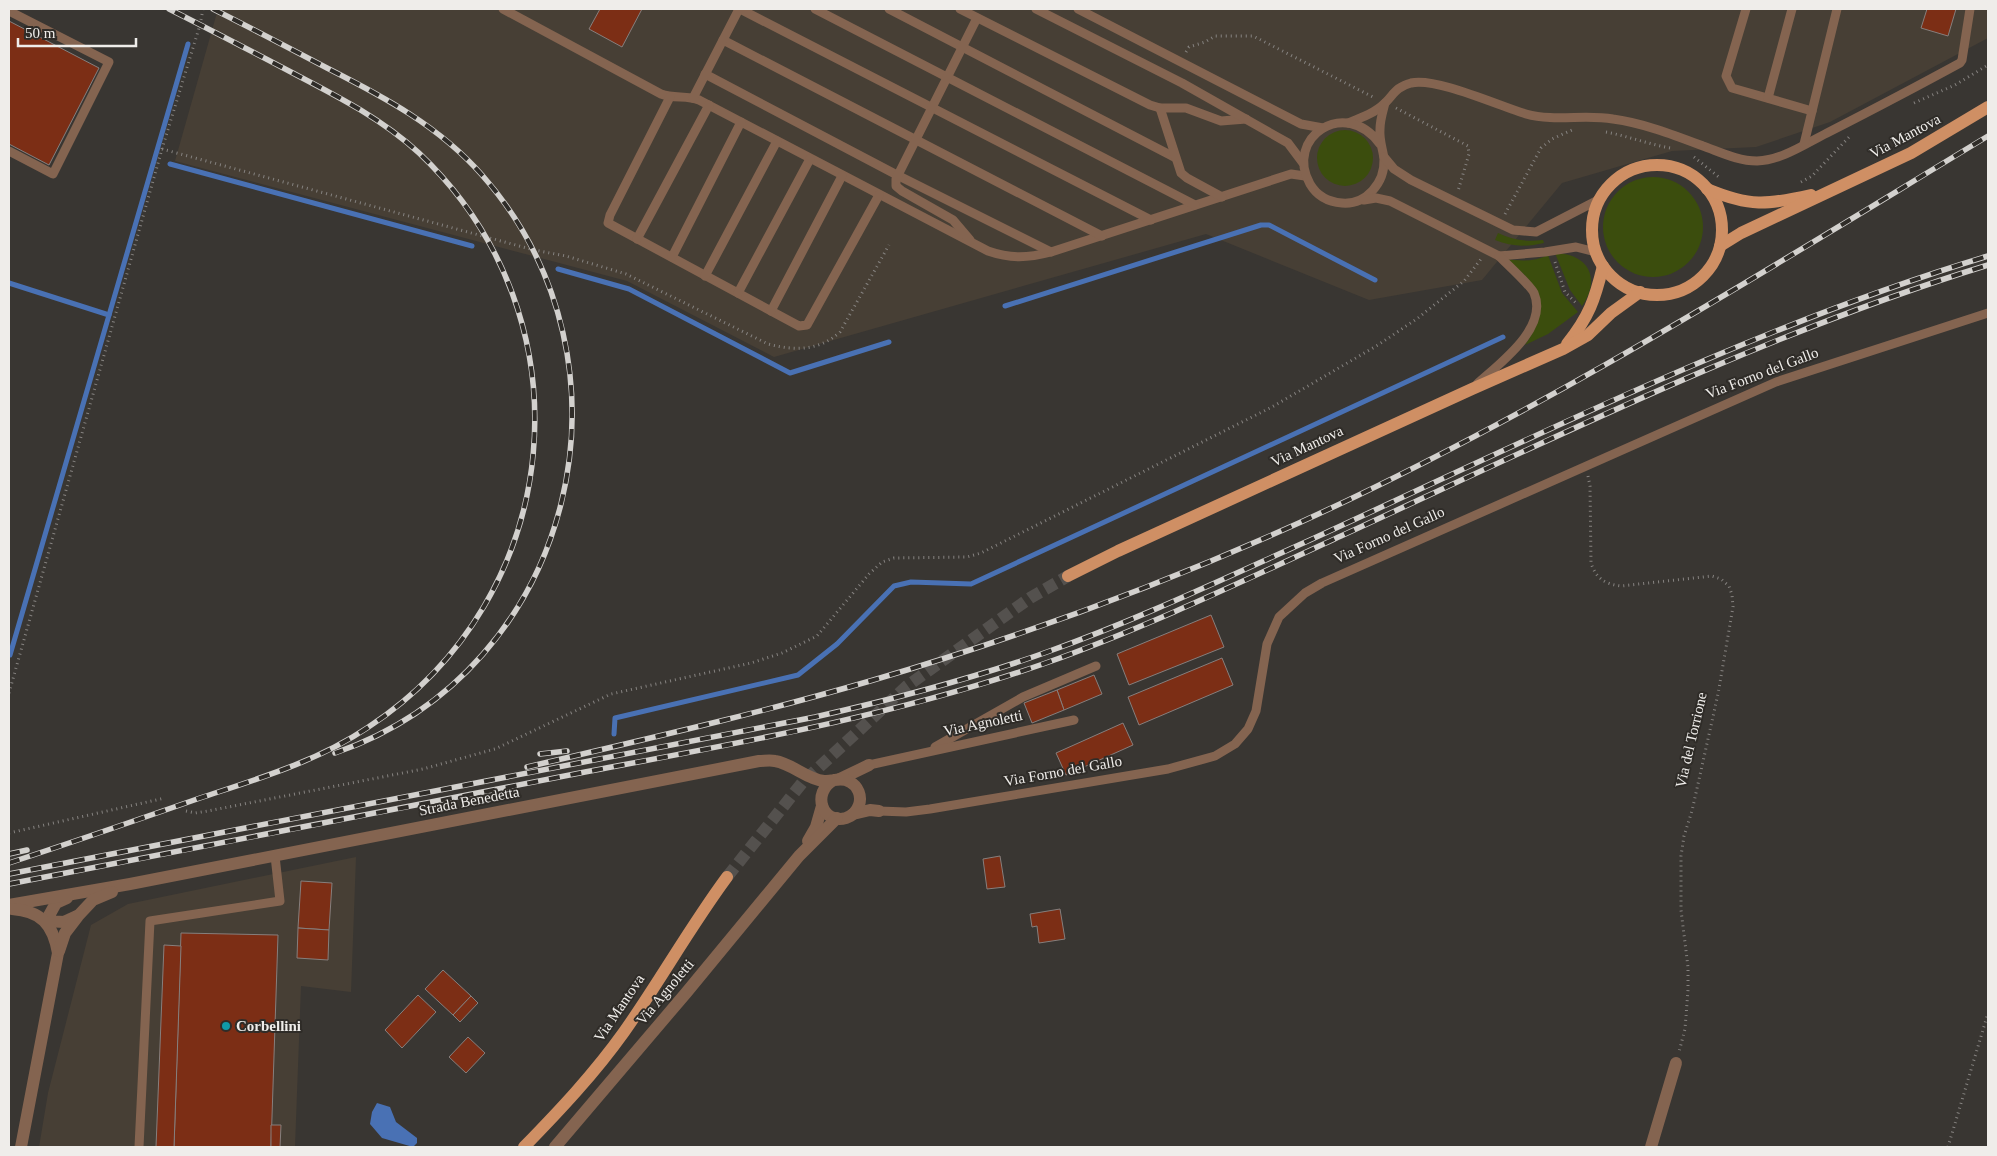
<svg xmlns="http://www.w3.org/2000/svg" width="1997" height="1156" font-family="'Times New Roman',serif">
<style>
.built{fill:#473f35}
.green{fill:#3b4d0d}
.water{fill:#4971b4}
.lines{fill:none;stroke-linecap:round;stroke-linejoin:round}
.stream{stroke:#4971b4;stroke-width:5}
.building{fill:#7c2e15;stroke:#867f7d}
.primary-tunnel{stroke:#54514e;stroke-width:12;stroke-dasharray:12 6;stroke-linecap:butt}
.path{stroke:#868380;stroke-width:3;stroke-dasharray:1 4;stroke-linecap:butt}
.service{stroke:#846450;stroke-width:9}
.minor{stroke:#846450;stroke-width:12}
.primary{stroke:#cf8f64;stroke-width:12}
.rail-casing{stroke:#d3d1ce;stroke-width:5.5}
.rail{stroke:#2f2c28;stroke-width:4;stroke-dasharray:11;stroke-linecap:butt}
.culture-dot{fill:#0f9aa8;stroke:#2f2c28;stroke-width:2}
.labels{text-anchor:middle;stroke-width:4;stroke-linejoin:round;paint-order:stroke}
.street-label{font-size:15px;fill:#efedea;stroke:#2f2c28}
.poi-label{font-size:15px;font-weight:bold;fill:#efedea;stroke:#2f2c28;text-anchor:start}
</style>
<rect width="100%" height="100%" fill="#393632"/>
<g class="built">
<polygon points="218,9 1988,9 1988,38 1830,122 1756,147 1672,151 1562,183 1482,280 1369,300 1206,234 774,357 627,281 175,161"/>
<polygon points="356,857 351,992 301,986 295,1147 39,1147 48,1093 91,925 128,904"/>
</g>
<g class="green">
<circle cx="1345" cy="158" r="28"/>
<circle cx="1653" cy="227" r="50"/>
<path d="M1498,233C1513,240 1526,242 1543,240L1544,243C1526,247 1512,247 1495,240Z"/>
<path d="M1555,253C1589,254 1601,279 1582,306L1570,290Z"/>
<path d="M1548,255L1562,293L1578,312L1548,334L1525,345C1552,308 1540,283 1505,259C1520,261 1534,262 1548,255Z"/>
</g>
<polygon class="water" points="377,1103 390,1107 396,1122 417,1138 417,1143 413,1147 382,1138 370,1124 372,1112"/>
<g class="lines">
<g class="stream">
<polyline points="170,164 472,246"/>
<polyline points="558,269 629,289 790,373 889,342"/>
<polyline points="9,283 109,315"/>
<polyline points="1005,306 1261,225 1269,225 1375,280"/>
<polyline points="10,655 188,44"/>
<polyline points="614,734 615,718 798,675 837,644 894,586 911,582 971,584 1503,337"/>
</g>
</g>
<g class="building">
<polygon points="600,9 642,9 622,47 589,29"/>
<polygon points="1927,9 1956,9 1948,36 1921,28"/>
<polygon points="9,21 99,68 49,165 9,144"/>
<polygon points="1211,615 1224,647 1129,685 1117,654"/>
<polygon points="1222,658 1233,685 1139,725 1128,697"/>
<polygon points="1094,675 1102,694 1064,710 1057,690"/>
<polygon points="1057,690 1064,710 1032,723 1024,703"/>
<polygon points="1123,723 1133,745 1066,775 1056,753"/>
<polygon points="1000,856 1005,887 987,889 983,859"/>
<polygon points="301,881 332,883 329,930 298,928"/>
<polygon points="1060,909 1065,939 1039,943 1037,926 1032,927 1030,914"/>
<polygon points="298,928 329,930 328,960 297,958"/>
<polygon points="181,933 278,935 271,1147 174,1147"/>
<polygon points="164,945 181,946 174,1147 156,1147"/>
<polygon points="443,970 471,996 453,1015 425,989"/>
<polygon points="418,995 436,1012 402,1048 385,1030"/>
<polygon points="471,996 478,1003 460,1022 453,1015"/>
<polygon points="468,1037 485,1053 466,1073 449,1057"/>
<polygon points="271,1125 281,1125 280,1147 271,1147"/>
</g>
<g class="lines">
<polyline class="primary-tunnel" points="727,877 802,783 907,686 1030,598 1068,576"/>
<g class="path">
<polyline points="1186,52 1189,47 1205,42 1215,36 1253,36 1375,98"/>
<polyline points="1914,103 1955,85 1988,65"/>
<polyline points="1396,108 1468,146 1469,154 1458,191"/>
<path d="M1606,132C1627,136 1648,144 1670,148"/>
<path d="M162,149L534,250L566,256L626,274L768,344C795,351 819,351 840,332L889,245"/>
<polyline points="1694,157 1720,178"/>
<polyline points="1801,182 1812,176 1851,135"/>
<polyline points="1505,214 1541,148 1552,139 1572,130"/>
<polyline points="1555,262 1565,292 1577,304"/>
<path d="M1588,476L1590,486L1591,563C1596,578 1604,584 1621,586L1712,576L1721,579L1729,586L1732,595L1733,607L1718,694L1692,811L1684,836L1681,856V910L1688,967V990L1685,1029L1679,1052"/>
<polyline points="9,693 162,149 200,25 203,9"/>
<polyline points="186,811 195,813 208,811 423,769 495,749 611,694 751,663 782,653 817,636 869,574 882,562 894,558 967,557 981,553 1272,407 1378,345 1418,318 1464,281 1481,259"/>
<polyline points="9,833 165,798"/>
<polyline points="1948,1147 1988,1013"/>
</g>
<g class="service">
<path d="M503,9L661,94C674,99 687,95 699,100L988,251C1011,259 1028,258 1051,252L1291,174L1305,176"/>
<polyline points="740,9 1151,220"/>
<polyline points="815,9 1195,205"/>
<polyline points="889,9 1174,157"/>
<polyline points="960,9 1150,105 1160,108 1186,108 1221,121 1246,119"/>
<polyline points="1036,9 1182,83 1288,143 1303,163"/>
<polyline points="1078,9 1301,124 1323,128"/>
<polyline points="1746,9 1726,76 1732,88 1812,111"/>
<polyline points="9,11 109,62 53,174 9,151"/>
<polyline points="723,40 1102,236"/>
<polyline points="705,74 897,175 1051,252"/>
<polyline points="670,97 610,215 608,223 799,326 807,325 879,195"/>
<polyline points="693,98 739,9"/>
<polyline points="1768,98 1792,9"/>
<polyline points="1160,108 1181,173 1187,178 1222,197"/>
<path d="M1348,123C1361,118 1375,113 1385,103C1394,94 1396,87 1411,83C1436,77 1499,106 1526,114C1555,122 1584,114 1613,119C1643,123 1674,135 1703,146C1720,152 1738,161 1757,161C1782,160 1805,144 1827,133C1872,110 1916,87 1960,63L1962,60L1970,9"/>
<path d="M1380,144C1345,96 1284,138 1310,184C1317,196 1329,202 1342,203C1366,205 1385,183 1384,159C1383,149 1379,141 1380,129C1380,120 1383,111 1385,103"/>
<polyline points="1804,144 1837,9"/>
<polyline points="1384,157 1394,169 1411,180 1513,230 1536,232 1600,199"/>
<polyline points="1364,200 1376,198 1390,201 1499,256 1545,252 1576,247 1596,252"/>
<polyline points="637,239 709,105"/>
<polyline points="970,240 953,220 902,191 896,186 896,179 977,18"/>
<polyline points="672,257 741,122"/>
<polyline points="705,276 777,141"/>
<polyline points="738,293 810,159"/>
<polyline points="771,311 842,176"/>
<path d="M1477,384C1499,364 1549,328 1534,293C1530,285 1507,264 1499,256"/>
<polyline points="935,747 1023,697 1096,666"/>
<polyline points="869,765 1074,720"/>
<polyline points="879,811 906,812 930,809 1168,769 1215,756 1235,744 1248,729 1256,711 1267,644 1279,617 1305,593 1322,583 1776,382 1988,313"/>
<polyline points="139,1147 150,921 280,901 275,856"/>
</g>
<g class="minor">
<polyline points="840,779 869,765"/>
<polyline points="853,814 870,810 879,811"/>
<polyline points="808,841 816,827 822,806"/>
<polyline points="67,898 56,903 46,921 64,922 77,916"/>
<path d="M9,905L130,884L759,761C764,761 770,760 775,761C793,764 806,779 824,781C833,782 841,776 850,782C858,786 862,796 859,805C857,811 852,816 846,818C822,825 811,792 834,780"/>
<path d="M12,909C41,911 53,924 58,953L21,1147"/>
<polyline points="59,951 65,933 78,916 93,900 112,892"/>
<polyline points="555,1147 686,993 799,856 837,818"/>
<polyline points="1651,1147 1676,1063"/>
</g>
<g class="primary">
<circle cx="1657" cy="230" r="65"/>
<path d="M1707,189C1750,207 1767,205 1811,195"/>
<polyline points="1720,246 1741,233 1911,153 1988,107"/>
<path d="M1567,344C1589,317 1595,299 1603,266"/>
<polyline points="1068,576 1118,551 1472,389 1563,349 1588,335 1611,313 1640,292"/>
<path d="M524,1147C560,1110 594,1074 624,1032C660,981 690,927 727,877"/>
</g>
<g class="rail-casing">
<g id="rail">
<path d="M213,9C251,28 289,48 327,68C384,97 439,126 482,175C648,363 576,670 335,753"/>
<polyline points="540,754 567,751"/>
<path d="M527,767C642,740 757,714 870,681C1017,638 1161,585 1301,522C1540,413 1763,272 1988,136"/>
<polyline points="9,854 27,850"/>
<path d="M9,863C73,842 137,820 200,798C257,779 316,762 367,728C567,598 593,317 419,153C381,118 335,95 289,71C249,50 209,29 169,9"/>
<path d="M9,874L815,717C894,699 972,679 1047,652C1137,620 1223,579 1310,540C1531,439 1755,326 1988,256"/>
<path d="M9,884C201,847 393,810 585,772C739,743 894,716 1043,664C1145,628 1243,581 1341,536C1554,438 1764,334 1988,265"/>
</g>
</g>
<use href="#rail" class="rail"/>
</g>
<circle class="culture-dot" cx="226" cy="1026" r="5"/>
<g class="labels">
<g class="street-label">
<text transform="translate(1905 136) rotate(-28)" y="5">Via Mantova</text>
<text transform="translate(1762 373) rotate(-21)" y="5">Via Forno del Gallo</text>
<text transform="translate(1307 446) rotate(-25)" y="5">Via Mantova</text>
<text transform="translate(1389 535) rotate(-24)" y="5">Via Forno del Gallo</text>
<text transform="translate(983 723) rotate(-12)" y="5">Via Agnoletti</text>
<text transform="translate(1691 740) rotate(-77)" y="5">Via del Torrione</text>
<text transform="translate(1063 771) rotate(-10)" y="5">Via Forno del Gallo</text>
<text transform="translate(469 801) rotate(-11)" y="5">Strada Benedetta</text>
<text transform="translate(665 992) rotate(-50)" y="5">Via Agnoletti</text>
<text transform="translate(619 1008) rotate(-56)" y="5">Via Mantova</text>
</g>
<g class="poi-label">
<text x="236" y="1031">Corbellini</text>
</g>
</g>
<rect width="1997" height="1156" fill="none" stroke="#efedea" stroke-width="20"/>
<path d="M18 38v8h118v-8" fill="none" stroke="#efedea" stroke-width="2.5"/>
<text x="25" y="38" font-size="15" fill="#efedea" stroke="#2f2c28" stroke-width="4" paint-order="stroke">50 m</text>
</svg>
